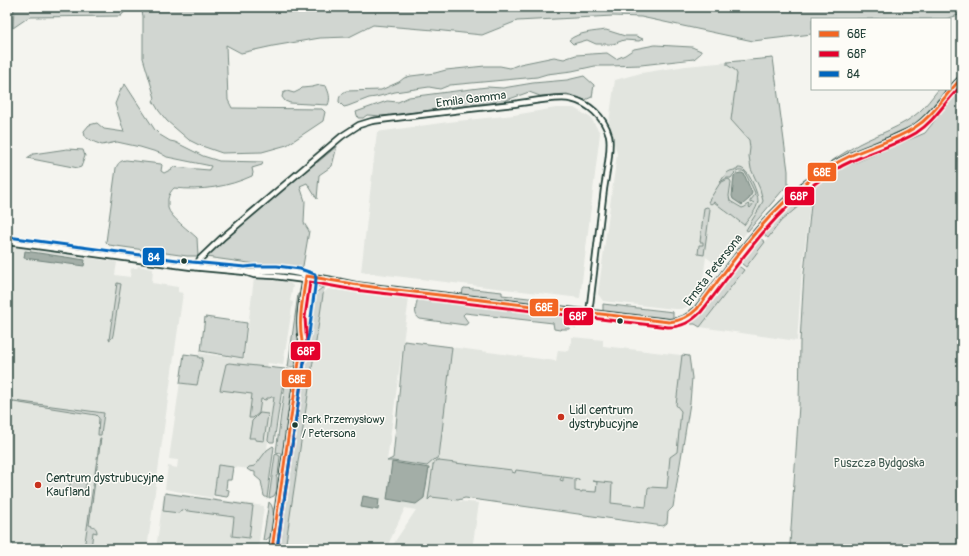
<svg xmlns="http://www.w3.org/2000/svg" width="969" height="556" font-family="Pangolin,sans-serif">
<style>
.built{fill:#e2e5df}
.green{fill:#d1d6d1;stroke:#788a82}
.water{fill:#a3aea7;stroke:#6e8179}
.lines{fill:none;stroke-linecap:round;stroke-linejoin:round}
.minor-casing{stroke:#1f3d34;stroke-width:8}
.tertiary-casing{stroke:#1f3d34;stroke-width:8}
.minor{stroke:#fdfcf7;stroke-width:4.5}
.tertiary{stroke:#fdfcf7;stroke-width:5.5}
.bus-1-casing{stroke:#fdfcf7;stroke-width:6}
.bus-2-casing{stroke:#fdfcf7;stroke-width:6}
.bus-3-casing{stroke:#fdfcf7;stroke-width:6}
.bus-1{stroke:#f26522;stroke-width:3}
.bus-2{stroke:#e4002b;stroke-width:3}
.bus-3{stroke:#0065bd;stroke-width:3}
.bus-dot{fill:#1f3d34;stroke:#fdfcf7;stroke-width:1.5}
.poi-dot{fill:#c8321e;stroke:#fdfcf7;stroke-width:1.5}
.labels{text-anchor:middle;stroke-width:3;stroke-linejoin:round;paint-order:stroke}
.bus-label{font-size:11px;fill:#1f3d34;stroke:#fdfcf7;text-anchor:start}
.street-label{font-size:12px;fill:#1f3d34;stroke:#fdfcf7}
.poi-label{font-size:12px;fill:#1f3d34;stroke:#fdfcf7;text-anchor:start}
.park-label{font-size:12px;fill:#435c53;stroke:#fdfcf7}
.line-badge{stroke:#fdfcf7;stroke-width:1.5}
.badge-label{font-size:11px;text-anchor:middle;font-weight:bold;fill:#fff}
</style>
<rect width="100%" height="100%" fill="#f4f4ef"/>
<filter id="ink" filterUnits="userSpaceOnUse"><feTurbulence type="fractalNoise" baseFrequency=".025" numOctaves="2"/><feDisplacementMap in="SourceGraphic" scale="8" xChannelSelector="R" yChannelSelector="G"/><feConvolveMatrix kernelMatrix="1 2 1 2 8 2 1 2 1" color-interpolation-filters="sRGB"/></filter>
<g filter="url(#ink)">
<g class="built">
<polygon points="773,58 788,171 788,184 746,233 720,267 706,257 701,292 689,306 682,309 675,309 603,301 598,294 617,154 609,122 615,80 641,73 686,66"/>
<polygon points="556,108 574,108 591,118 600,133 580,298 361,272 377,132 448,122 514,115"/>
<polygon points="811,196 802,272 797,341 700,327 781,221"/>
<polygon points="7,246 117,262 115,275 130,277 131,268 132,269 133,268 137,268 138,266 153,269 152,283 178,287 178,292 183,293 147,549 7,549 7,361 8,354 7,353"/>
<polygon points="254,278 289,282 293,286 290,301 293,302 283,365 268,363 266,373 277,375 264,471 218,465 213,498 165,489 168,466 177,468 178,460 169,459 184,354 199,356 199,353 244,359"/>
<polygon points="328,289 409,298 387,461 393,458 404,341 556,361 558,350 569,351 572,337 603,340 603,346 689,356 692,378 690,403 673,507 668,512 667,523 663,526 465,498 458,501 479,503 472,549 391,549 396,540 416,510 405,508 386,549 285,549 308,391 321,295"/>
<polygon points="164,492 264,506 258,549 156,549"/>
</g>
<g class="green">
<polygon points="14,7 123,7 126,10 121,16 29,17 13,28"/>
<polygon points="141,7 962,7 962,14 949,18 945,19 812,19 812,34 753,41 641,17 613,16 517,21 482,35 434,30 373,25 349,37 320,38 273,46 241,53 226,45 228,100 232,108 322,109 325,112 323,121 287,145 262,152 222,153 199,145 189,140 167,121 159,111 153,101 155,98 143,58 143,16"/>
<path d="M606,30L625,36H636L643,39L639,41L624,40L613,44H596L587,40L573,44L569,40C579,32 593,32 606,30Z"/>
<path d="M655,45L692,47L701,51V53L694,59L641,65L610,66H595L572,71L547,74L537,77L450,85L440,89L429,87L395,92L376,97L369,98L348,106L344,107L339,102C339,96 341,94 346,91L381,90L399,82L404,78L411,76L435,73L446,70L485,66H500L510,68L520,64L554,57L564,59L576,55L607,53L616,59L625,55L634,49Z"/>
<polygon points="773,58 788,171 788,184 748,231 746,230 759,209 763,201 760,189 751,169 749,156 750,148 749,140 731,120 737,74 735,70 727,65 727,62"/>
<polygon points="584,76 594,85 592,97 585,100 567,94 540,96 529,92 504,101 393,115 382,116 367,115 363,118 358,118 356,112 387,101 398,102 409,97 487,87 503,88 533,83 567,80"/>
<path d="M125,84L155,130L160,135L170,141L175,142L203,156L219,161L263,162L262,165L252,168L253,173L252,176C228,187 201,191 174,188C171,191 169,194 168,199C168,202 168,205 168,208C170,217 190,231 197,238L198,256H187L109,245L106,242L116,168C118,163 120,161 126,160L161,164L162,165L161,171L164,173L172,169L173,167L209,170L211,166L167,157L160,153L140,147L117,142L102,145L92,141L85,137L84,131L89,125L97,123L104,129L124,132L115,104L121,89Z"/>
<path d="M320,85L326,86C329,93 331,98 328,105L290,103L285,101L282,97L283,93L287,91L294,93L300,90L302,88L312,87Z"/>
<path d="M962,86V549H791L790,544L799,405L800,342L804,273L812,195L781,221L768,238L762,233C763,217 822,175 837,165L840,169L925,133Z"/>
<path d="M939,89H948L930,111L917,124L904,131L847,155L796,190V188C816,172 836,157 859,144C878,134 902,127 919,112C926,106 932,97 939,89Z"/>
<polygon points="337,146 332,166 319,175 317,199 307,183 300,186 305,201 304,223 309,231 303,266 298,271 295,268 249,263 206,257 309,165 318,162"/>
<polygon points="67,149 83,150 85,156 81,167 78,168 27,158 33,154"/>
<path d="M738,168C740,168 742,168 744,170C750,174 758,193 758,201C757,210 749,218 744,225L714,202L711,204L708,202L720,183L728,179L730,180L731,182L729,196L730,201L742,208L745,207L749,204L750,205L749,207L750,208L754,203L753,202L750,203V201L754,196L755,193L745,172C738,169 735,172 731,178H727L720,182C726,174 727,170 737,170Z"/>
<polygon points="707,207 710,209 704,255 698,254 699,245 703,245 703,242 700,242 704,208"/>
<polygon points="756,238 760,238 765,242 746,267 742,264 740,259 741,256"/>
<polygon points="736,266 740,267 744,270 700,327 695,324 691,324 691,320 693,318 730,269"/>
<polygon points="117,283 121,284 113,335 112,338 109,340"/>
<polygon points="322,288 324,288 285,549 278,549 313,295"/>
<polygon points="464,288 502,292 502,295 546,300 550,304 540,305 462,296 463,289"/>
<path d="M298,294H302C299,317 299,341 296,364C294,367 291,367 288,367Z"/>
<path d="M418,299L459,304L462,300L574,314L581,323L576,327L570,326L569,329H561L560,330L554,329L553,323L465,313L463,315L468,322L467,324L465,325L420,319C413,315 416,307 417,301Z"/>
<polygon points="603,304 673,312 673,319 603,312"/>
<polygon points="205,317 247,323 243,358 201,351"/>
<polygon points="404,341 452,347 439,457 435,459 427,466 393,461 387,461 393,458"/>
<polygon points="184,354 199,356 199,358 203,358 197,385 180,383"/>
<polygon points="682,355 689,356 692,378 690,403 673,507 668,512 667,523 663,526 465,498 458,500 431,497 428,500 433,465 436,460 439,460 439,461 512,470 512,472 515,473 516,470 562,476 560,480 563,481 563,477 579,479 579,480 575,479 575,491 582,492 582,491 596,492 597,482 592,481 611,483 612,483 611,503 646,507 648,488 649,487 667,488 670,457 677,452 681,411 676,405"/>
<polygon points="229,363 285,369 274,442 270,442 268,440 274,397 271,397 270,398 267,398 266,400 261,399 259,413 253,418 249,418 252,394 220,390 226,364"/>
<polygon points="287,369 293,371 295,375 284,454 276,452"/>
<polygon points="7,400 104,413 101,435 98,435 99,418 96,415 7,401"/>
<polygon points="260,413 268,414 264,441 255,440 255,438 249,438 252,421"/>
<path d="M100,438H101L89,525C93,526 97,527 97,533L93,532L91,549H84Z"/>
<polygon points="273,446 274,447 267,498 264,496 261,481 255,476 255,472 250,471 247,469 249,467 255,466 267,450"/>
<polygon points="276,454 280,456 278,475 277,475 276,477 277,477 277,490 274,496 269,498 275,455"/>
<polygon points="218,465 233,467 231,480 227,480 226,489 229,490 228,496 227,497 214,495"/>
<polygon points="71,475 85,477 87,479 84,496 81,496 69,494"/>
<polygon points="165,493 253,506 249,538 232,536 234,517 181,510 179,513 163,511"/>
<path d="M269,502C277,509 272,527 271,536L266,540H263Z"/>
</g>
<g class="water">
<polygon points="741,173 744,174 752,193 749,199 742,205 733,199 732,196 734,176 736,174"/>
<polygon points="25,251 85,260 84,266 24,258"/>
<polygon points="392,462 429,468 424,498 416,504 387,499"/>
<polygon points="363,496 379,499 378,510 361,507"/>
</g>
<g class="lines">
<g class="minor-casing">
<g id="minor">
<polyline points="7,242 191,267 245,272 254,275 274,276 305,280"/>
<path d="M195,267L200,259L222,238L342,136L359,125L372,121C419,115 467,109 514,104C529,102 557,96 571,99C589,103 604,117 609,135C612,148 606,175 604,189C599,230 594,272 589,313"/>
<path d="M248,272C263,270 292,270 306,276"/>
</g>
</g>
<g class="tertiary-casing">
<g id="tertiary">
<polyline points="308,281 317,283 345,285"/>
<path d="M302,341C297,321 303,296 306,276L327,279L356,285L380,288L669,322C681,322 689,318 697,309C730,267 761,219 804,185C818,174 833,164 850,156C864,150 878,145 892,139C900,135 909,132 916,127C935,114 945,93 962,78"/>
<polyline points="272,549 302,341 304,333 311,277"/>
</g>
</g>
<use href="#minor" class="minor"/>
<use href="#tertiary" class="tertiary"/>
<g class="bus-1-casing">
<path id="bus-1" d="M272,549L302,341C298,319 303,298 306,276C331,280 355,285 380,288L669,322C681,321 689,317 697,309C731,264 763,216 809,181C821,172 835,163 850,156C871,146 894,141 914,128C934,116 945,94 962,78"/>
</g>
<g class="bus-2-casing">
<path id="bus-2" d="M277,549L307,342L306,333L305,317L310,282L355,290L668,327C682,327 691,322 701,312C736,268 767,219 813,185C825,176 838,167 852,161C873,151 896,145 916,133C935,121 946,100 962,85"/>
</g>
<g class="bus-3-casing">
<polyline id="bus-3" points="8,237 192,262 245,267 254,266 277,266 300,269 315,274 316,278 309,334 307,342 277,549"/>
</g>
<use href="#bus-1" class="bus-1"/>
<use href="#bus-2" class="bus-2"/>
<use href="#bus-3" class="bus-3"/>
</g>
</g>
<g class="bus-dot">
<circle cx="184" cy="261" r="3.5"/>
<circle cx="620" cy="321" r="3.5"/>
<circle cx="295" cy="425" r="3.5"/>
</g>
<g class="poi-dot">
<circle cx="561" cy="417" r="4"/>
<circle cx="38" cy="485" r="4"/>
</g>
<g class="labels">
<g class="bus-label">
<text x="302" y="423">Park Przemysłowy<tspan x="302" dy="14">/ Petersona</tspan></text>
</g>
<g class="street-label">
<text transform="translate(471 99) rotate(-7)" y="4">Emila Gamma</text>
<text transform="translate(713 270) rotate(-52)" y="4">Ernsta Petersona</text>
</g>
<g class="poi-label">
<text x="569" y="414">Lidl centrum<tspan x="569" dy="14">dystrybucyjne</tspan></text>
<text x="46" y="482">Centrum dystrubucyjne<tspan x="46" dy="14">Kaufland</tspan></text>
</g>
<g class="park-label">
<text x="879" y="467">Puszcza Bydgoska</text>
</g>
</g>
<g class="line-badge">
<rect x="807" y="162" width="30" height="20" rx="4" fill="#f26522"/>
<rect x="784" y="186" width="31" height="20" rx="4" fill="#e4002b"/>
<rect x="142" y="247" width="23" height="19" rx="4" fill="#0065bd"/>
<rect x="529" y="298" width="30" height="19" rx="4" fill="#f26522"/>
<rect x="563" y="307" width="31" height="19" rx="4" fill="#e4002b"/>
<rect x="290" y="341" width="31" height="20" rx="4" fill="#e4002b"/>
<rect x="281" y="369" width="31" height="19" rx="4" fill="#f26522"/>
</g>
<g class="badge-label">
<text x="822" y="176">68E</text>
<text x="799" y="200">68P</text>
<text x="154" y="261">84</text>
<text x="544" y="311">68E</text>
<text x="578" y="320">68P</text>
<text x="306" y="355">68P</text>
<text x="297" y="383">68E</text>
</g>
<rect width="969" height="556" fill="none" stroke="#fdfcf7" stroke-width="24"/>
<rect x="12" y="12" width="945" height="532" fill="none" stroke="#1f3d34" stroke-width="1.5" filter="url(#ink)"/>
<rect x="811" y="18" width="140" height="72" fill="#fdfcf7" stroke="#a4b0a9"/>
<rect x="819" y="31" width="20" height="6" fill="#f26522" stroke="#a4b0a9"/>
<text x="847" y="38" font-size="12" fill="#1f3d34">68E</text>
<rect x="819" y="51" width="20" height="6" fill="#e4002b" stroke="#a4b0a9"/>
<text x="847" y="58" font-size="12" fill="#1f3d34">68P</text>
<rect x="819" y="71" width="20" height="6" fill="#0065bd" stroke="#a4b0a9"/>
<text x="847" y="78" font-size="12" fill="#1f3d34">84</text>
</svg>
